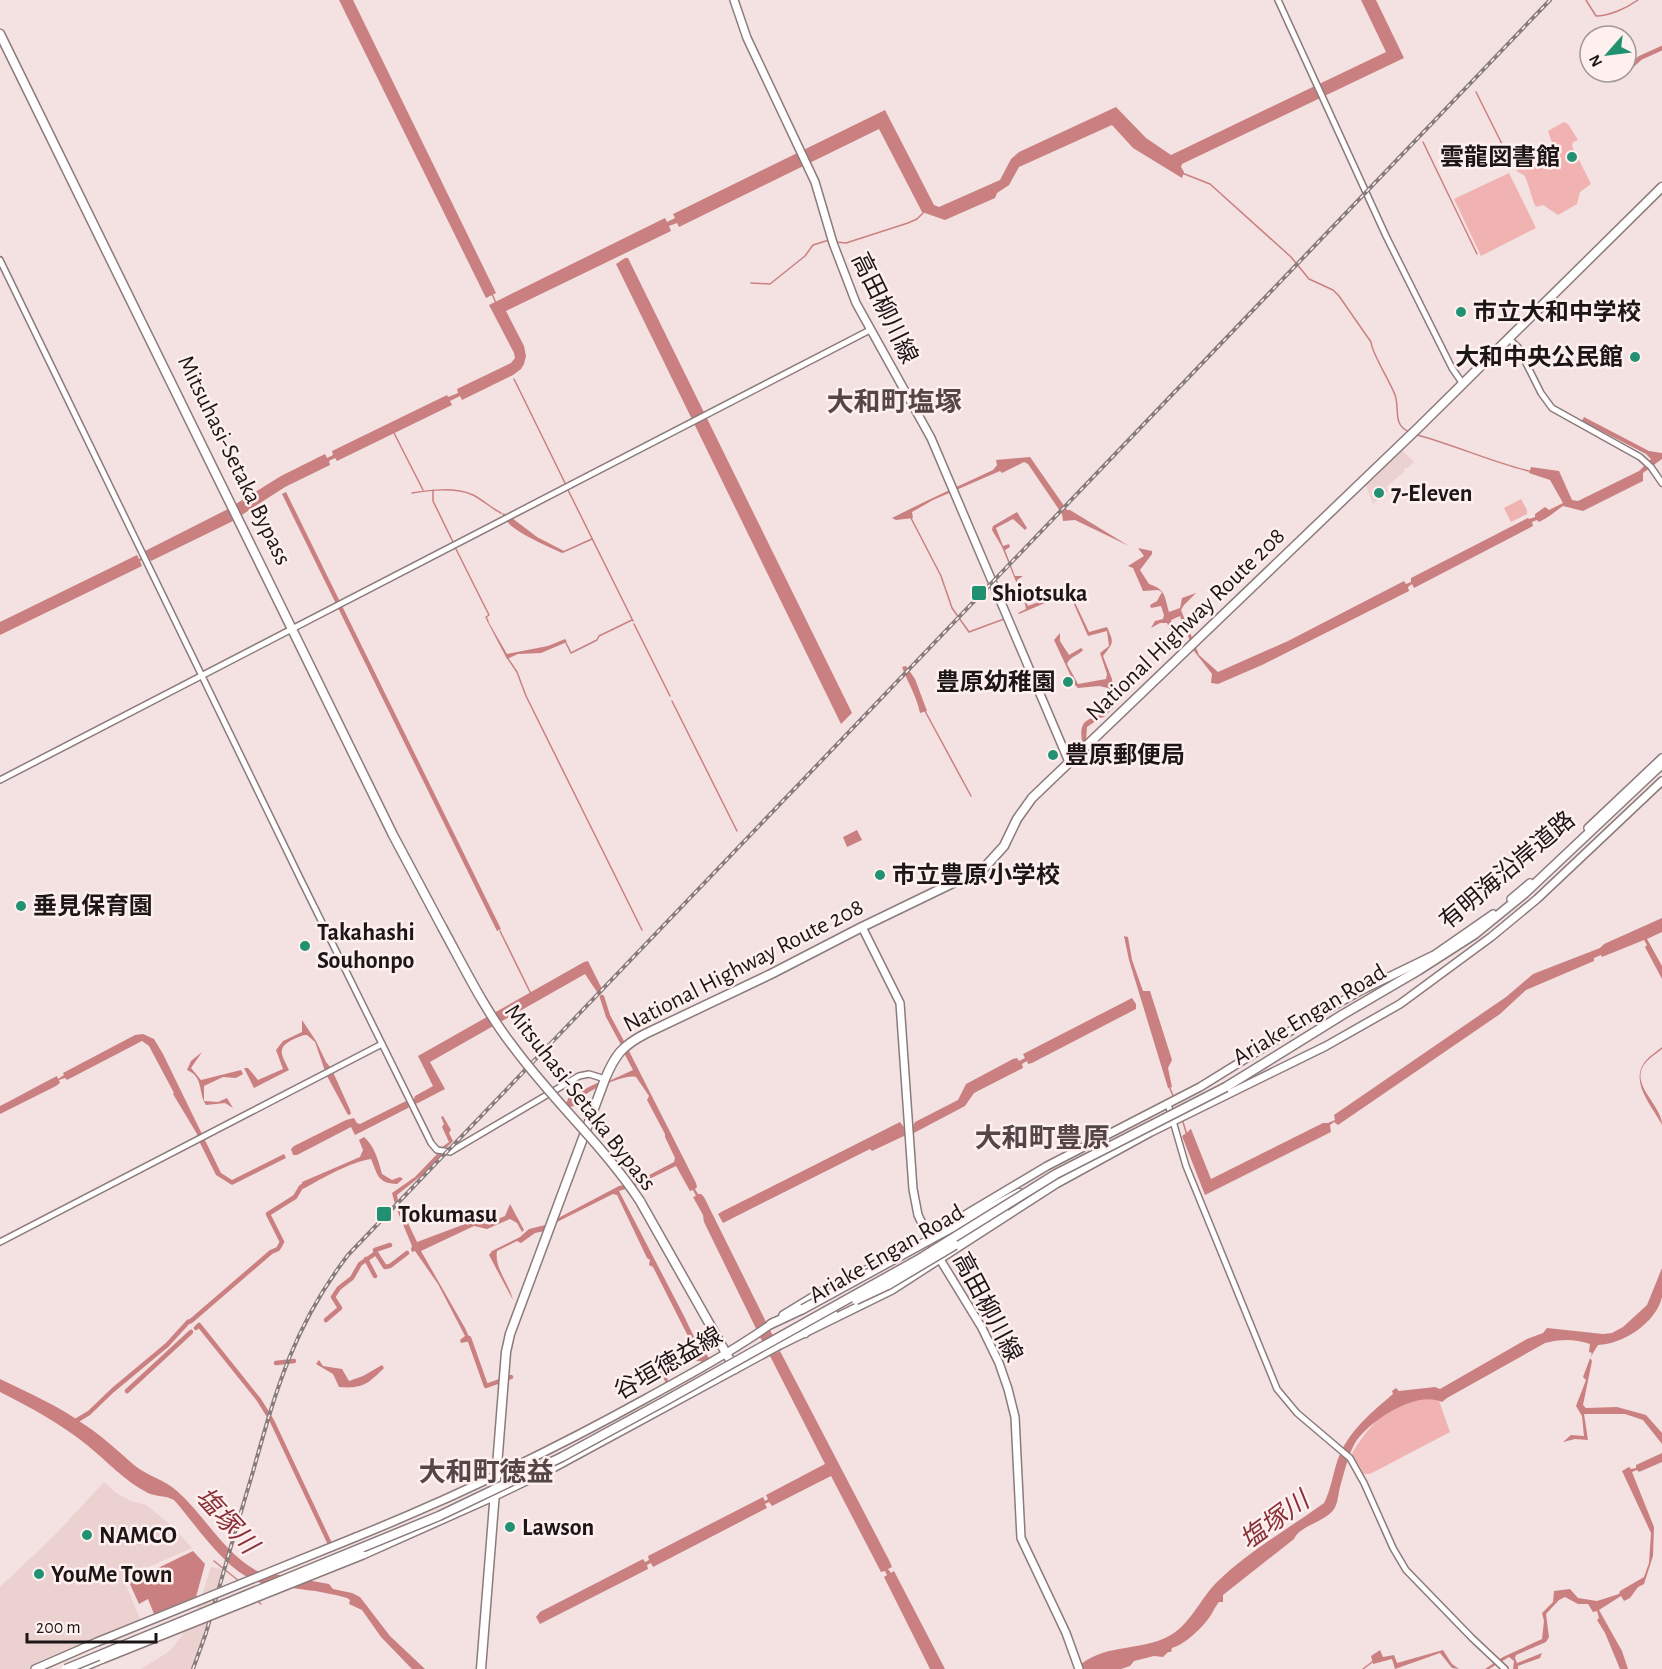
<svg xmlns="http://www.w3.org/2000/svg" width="1662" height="1669" viewBox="0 0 1662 1669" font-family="'Alegreya Sans','Noto Sans JP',sans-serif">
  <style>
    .built { fill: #ebd1d0 }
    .green { fill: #f1b2b2 }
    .water { fill: #ca8081 }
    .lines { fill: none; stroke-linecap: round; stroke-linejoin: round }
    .stream { stroke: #ca8081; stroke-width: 1.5 }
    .canal { stroke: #ca8081; stroke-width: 4.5 }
    .minor-casing { stroke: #8c7b7b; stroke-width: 8 }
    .major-casing { stroke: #8c7b7b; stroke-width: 10 }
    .highway-casing { stroke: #8c7b7b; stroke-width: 11 }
    .minor { stroke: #fff; stroke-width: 5 }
    .major { stroke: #fff; stroke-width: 7 }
    .highway { stroke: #fff; stroke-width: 8 }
    .rail-casing { stroke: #877b7b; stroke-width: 4 }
    .rail { stroke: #fef0ef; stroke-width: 1.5; stroke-dasharray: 4.5; stroke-linecap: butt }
    .major-bridge-casing { stroke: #8c7b7b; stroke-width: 10; stroke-linecap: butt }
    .highway-bridge-casing { stroke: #8c7b7b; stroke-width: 11; stroke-linecap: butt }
    .major-bridge { stroke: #fff; stroke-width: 7 }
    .highway-bridge { stroke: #fff; stroke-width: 8 }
    .poi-dot { fill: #229172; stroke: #fef0ef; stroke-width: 2 }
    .labels { text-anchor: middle; stroke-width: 5; stroke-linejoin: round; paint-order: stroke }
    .poi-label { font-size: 24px; font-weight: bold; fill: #1d1616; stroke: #fef0ef; text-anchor: start }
    .street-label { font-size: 24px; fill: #1d1616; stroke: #fef0ef }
    .water-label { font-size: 26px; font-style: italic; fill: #8a3138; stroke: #fef0ef }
    .quarter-label { font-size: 27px; font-weight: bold; fill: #544646; stroke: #fef0ef }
  </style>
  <rect width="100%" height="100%" fill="#f4e1e1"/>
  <g class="built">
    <path d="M1400,448l14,14 -6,6h-4l1,3 -19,16 2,4 -15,13 -8,-21z"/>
    <path d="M104,1482l12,11 15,8 15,4 26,21 20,22 -69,30 17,41 -103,43 1,4 -7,3h-31v-82l54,-51z"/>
    <path d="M211,1567l11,2 -24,85 -7,15h-50l29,-18 24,-31z"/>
  </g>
  <g class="green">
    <path d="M1564,122l4,2 10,16 -5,2 -1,4 19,38 -11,8 -3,12 -19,11 -15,-10 -7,2c-6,-12 -6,-21 -12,-32l-6,-3 -3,-4 21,-13 8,1 10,-7 -6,-18z"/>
    <path d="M1509,173l27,55 -55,28 -27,-57z"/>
    <path d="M1521,499l6,11v4l-16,8 -7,-14z"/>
    <path d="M1438,1398l12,34 -80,42h-6l-12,-20c5,-12 32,-44 43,-50 8,-5 33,-5 43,-6z"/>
  </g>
  <g class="water">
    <path d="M339,0h14l143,293 -10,5z"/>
    <path d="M1361,0h15l28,58 -222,106 -1,3 3,5 -2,6 -49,-30 -21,-23 -93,42 -10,18 -12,8 -2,5 -50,22 -23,-8 -43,-83 -200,98 -2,-4 -8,3 2,5 -165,80 18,35 2,10 -2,8 -3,5 -8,6 -51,25 -2,-4 -10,5 2,4 -115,56 -2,-3 -6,3 1,4 -45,22 -54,35 -80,39 -3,-4 -8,4 2,5 -142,69v-13l137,-67 2,4 8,-4 -2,-4 81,-41 55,-34 44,-22 2,4 6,-3 -1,-4 115,-56 1,2 10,-4 -1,-4 54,-26 4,-5 -1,-5 -25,-48 176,-87 2,4 8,-4 -2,-4 212,-104 49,95 5,2 61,-27 11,-21 8,-7 97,-45 30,31 25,17 215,-103z"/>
    <path d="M625,258h3l224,455 -11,11 -225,-460z"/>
    <path d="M1584,417l65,34 13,2v6l-19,14v8l-60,30 -20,-5c-9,6 -15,12 -24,16l-2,-2 -5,2 1,4 -119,62 -2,-4 -4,3 1,4 -147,74 -44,19 -7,-1 1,-9 -18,-23 -14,-35 -9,4 6,15 -2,5 -8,-17h-7l-9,5 4,-7 8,-2 1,-4 -3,-9 -10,2 -1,-3 7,-4 5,-9 -4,-2 -15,1 -10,-23 -5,-2 16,-10 -6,-8 14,3v3l-12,16 9,14c17,6 15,11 20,28l11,-4 2,-10 14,-5 -12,12 -3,5 18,45 19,17 70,-31 116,-60 2,3 5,-2v-4l117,-60 1,1 6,-2v-3l10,-7 4,3 14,-7 -13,-23 -21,-7 2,-6 28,4 13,29 6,1 61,-30 12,-12 -5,-5 -64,-33z"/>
    <path d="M1030,457l37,53h3l59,36 -54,-26 -12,1 -1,-7 -34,-50 -4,-2 -22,11 -2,-2 -67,29 -21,12 1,6 -17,2 -4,-2c33,-17 67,-32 101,-48l4,-5 -1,-5z"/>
    <path d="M286,492l215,437 -4,2 -215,-437z"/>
    <path d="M1017,512l10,16 -2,2 -12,-11 -17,9 7,18 6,-2 1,3 -5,3 10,26h8l-6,4 11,26 49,-19 1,1 -8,4 19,40 18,-5c7,16 7,15 -4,29l9,23 2,28 -10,10 -4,1 -13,9 -1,15 -4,3c0,-6 -2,-15 1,-20 3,-8 22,-9 29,-18l-4,-19 -9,-2 -21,2 -3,-3 -21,-45 6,-7v8l9,14 12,-7 2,2c-5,6 -13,6 -16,14l11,20 28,-5 1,-5 -7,-21 9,-7 -2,-15 -19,5 -19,-43 -50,21 -1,-1 8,-4 -1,-5 -23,-57 -10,-17 1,-4z"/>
    <path d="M502,513l6,2 29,22 27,14 -2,2c-16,-8 -56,-23 -60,-40z"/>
    <path d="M487,621h1l19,33 41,-8 17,-7 2,3 -26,11 -23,1 -11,5z"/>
    <path d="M906,666l9,13 12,32 -7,2c-3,-16 -12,-30 -18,-46z"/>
    <path d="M857,830l5,10 -15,7 -4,-10z"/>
    <path d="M1662,918v14l-15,7 15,27v13l-17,-32 2,-2 -3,-5 -42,17 -1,-2 -7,3v3l-68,29 -26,24 -162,111 -4,-3 -4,3 1,7 -126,63 -23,-59 7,-5 1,-2h1l20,50 112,-56h5l7,-3 -1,-5 172,-118 27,-23 67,-26 4,-4z"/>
    <path d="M1124,936l4,1 4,23 11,31h7l22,69 -4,8 4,19 -4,1 -39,-128z"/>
    <path d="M588,961l15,30 -4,4 -14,-21 -155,88 15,27 -27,14 -8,2 -2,3 -53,27 -4,-8 -54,28h-4l-2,-6 3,-3 52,-26 8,-2 3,5 3,1 44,-22 10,-3 1,-3 18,-10 -15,-30 166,-94z"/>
    <path d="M1132,998l4,6v5l-104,54 -4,1 -1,-3 -5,3 1,4 -49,25 -9,13 -53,28 -8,2 -32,15 -2,-2 -147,74 -5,-9 5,-3 177,-89 6,8h5l4,-8 43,-22 8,-16 47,-25 4,-1 2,3 6,-3 -2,-4 4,-2z"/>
    <path d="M302,1020l14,21 10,21 5,6 -6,3 -10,-29 -8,-7c-5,0 -8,2 -13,4 -19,9 -12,16 -5,31l-35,18 -10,-20h4l10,12 25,-11 -7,-19 7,-9 19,-9z"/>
    <path d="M143,1034l11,5 9,15 58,119 11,7 52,-26 2,4 -54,27 -16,-10 -19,-38v-3l-24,-40 1,-1 -25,-47 -7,-5 -75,39 -2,-2 -6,2 1,3 -4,3 -56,28v-8c20,-10 37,-20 57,-30l1,3 6,-4 -1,-2 72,-38z"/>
    <path d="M1662,1047v2c-5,4 -11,8 -15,12 -21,22 15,43 15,64 -9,-18 -32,-42 -18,-62 4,-6 12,-11 18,-16z"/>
    <path d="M628,1049l68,134 1,4 -2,2 3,5h3l3,3 72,145 -11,5 -61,-125 -1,-7 -10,-18 3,-1 -3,-6 -3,1 -14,-25 -41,20 -16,5 65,125 12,25 13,17 -6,4c-13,-4 -23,2 -36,8l-1,2 2,9 -2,2 -7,-13 3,-5 14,-6 17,-4 2,-1v-4l-42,-83 -4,-2 1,-5 -3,-2 -30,-63 -4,-1 -66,33 -2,4 -10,2 -14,10 -4,-2 -20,10c-3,17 12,32 16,49l-24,-45 3,-4 28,-14 9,-8 16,-4 74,-39 15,-3 40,-21 1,-4 -10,-21v-3l-18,-34 2,-4 -13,-19c-10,-3 -42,11 -51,18 -3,3 -6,8 -10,11l-7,1 -2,-3 4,-10 9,-2 18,-9 3,2 33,-15 -9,-17z"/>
    <path d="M202,1052l-11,16 10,12 40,-10 2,4 -7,4 -13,-1 -19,9v15l14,1 9,-4 6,10 -8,-5 -19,2c-8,-12 -2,-28 -19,-35l4,-9z"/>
    <path d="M333,1072l17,38 1,4 -3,1 -21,-39z"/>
    <path d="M443,1116l8,14 -2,3 4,8 -6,6 -6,1 8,-6 -7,-15 2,-3 -3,-7z"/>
    <path d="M364,1137c10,8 15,25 18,37l10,6 8,-3 3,2 -6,5c-20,-1 -19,-9 -26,-25 -21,3 -48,19 -68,30l-1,-7 58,-25 3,-7 -4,-10z"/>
    <path d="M439,1152l4,1 -21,22 -25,20 1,6 -3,3 -3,-11 23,-16z"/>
    <path d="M399,1204l18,38 56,-21 14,3 11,-5 7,-3 5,-12 14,26 -2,2 -5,-9 -7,-4 -23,10 -13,-3 -53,25 44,77 6,13 -10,2 -1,-3 5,-4 -27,-52 -23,-33 -3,1 -1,-3 1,-3 -15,-36v-4z"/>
    <path d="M1662,1268c0,9 0,20 0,29 -6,26 -39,47 -64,48l-8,13 2,3 -9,44 3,3 31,-1 29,8 16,18v11l-19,-24 -18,-6h-41l4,26 -13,-1 -12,3 8,-7 13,1 -2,-20 -6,-10 10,-26 -3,-3 9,-24 -3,-1 1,-8c-15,-5 -29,-5 -45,-1l-98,55 -5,4c-26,-12 -73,19 -87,41 -7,12 -11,31 -15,44 -2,8 -2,16 -6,22 -10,14 -34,16 -40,30l-71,56v7h-4c-4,5 -5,8 -8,13 -8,12 -25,29 -39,33l-1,4h-3l-5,5 -9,-1 -20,5 -4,5 -9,3h-45c24,-26 64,-17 93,-33 21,-11 31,-37 48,-54 32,-31 71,-53 107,-79 8,-15 9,-33 16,-49 11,-25 33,-43 53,-60l-1,-3 4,-3 3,3 36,-4 5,2 87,-50 16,-6 4,-5 56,6 9,-1 11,-6 24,-22z"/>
    <path d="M780,1351l110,211 2,5 -4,2 3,4 3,-2 51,98h-15l-46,-92 3,-2 -2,-4 -4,1 -50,-96 -59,30 -3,-4 -4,2 2,4 -114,59 -2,-4 -4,2 1,4 -108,55 -4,-7 4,-5 103,-53 2,3 4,-2 -1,-4 115,-59 2,4 3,-2 -2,-4 59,-31 -55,-108z"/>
    <path d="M319,1360l4,6 19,3 7,12 14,-5 19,-11 2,3c-16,16 -22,21 -45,19l-6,-13 -17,-10z"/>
    <path d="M0,1379c29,14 59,27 85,46 17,11 34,27 49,40 13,11 30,14 43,26 29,26 46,61 80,80l72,13 4,5 19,4 8,4 30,39 35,33h-13l-31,-32 -19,-27 -13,-6 1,-4 -3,-2c-27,-8 -54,-9 -82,-14 -36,-7 -67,-57 -91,-84 -9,-5 -17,-3 -26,-7 -25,-13 -40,-31 -61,-48 -26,-21 -57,-38 -87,-53z"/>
    <path d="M1662,1453v9l-23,10 -2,-2 -5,2 22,55 -1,29 -9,28 -6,3 -8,11 -6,3 -3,-5 -22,14 23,41 6,18h-8l-15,-36 -8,-13 2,-2 -2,-7 -4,1 -5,-8h-10l-13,-7 -6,3 -13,14 3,23 -3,5 -30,13 -1,3 2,5 25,-10 -2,5 -22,8v3h-5l1,-8 -5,-4 -20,12h-4l18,-12 39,-18 2,-18 -2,-8 11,-11 1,-11 16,-2 8,9 19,3 22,-7 1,-3 24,-14 5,-14 2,-30 -29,-62 7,-4 2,2 5,-1v-3z"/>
    <path d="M193,1551l12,13 -9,33 -42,17 -6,-15 -9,5 -10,-22z"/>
    <path d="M1380,1650l3,7 11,-2 3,8 46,-13 9,14 7,5 -7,-1 -12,-15 -45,16 -3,-10 -19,5 -2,-8z"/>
  </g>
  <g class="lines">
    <g class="stream">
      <path d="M1586,0l10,16c13,0 31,-8 42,-16"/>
      <path d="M1476,92l26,52"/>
      <path d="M1423,142l54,112"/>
      <path d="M1182,173l28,11 81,73 18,22 24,11 6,6 32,46c1,12 19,39 24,53 5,14 -3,31 15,37"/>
      <path d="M836,242l10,1 62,-20 9,-4 7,-7"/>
      <path d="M751,283l19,1 35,-28 8,-11 16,-5"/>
      <path d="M492,294l4,9"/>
      <path d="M514,379l52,106"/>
      <path d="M394,433l29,57"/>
      <path d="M1417,435c38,10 74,27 112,36"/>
      <path d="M433,490v11l20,41"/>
      <path d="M568,490l65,131"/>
      <path d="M412,493c19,-3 43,-6 61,2 10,5 18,13 28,18"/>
      <path d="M911,518l30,58 11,32 17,24 35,-13"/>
      <path d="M455,547l34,68 -3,2 2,4"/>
      <path d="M563,552l29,-13"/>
      <path d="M634,624l36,72"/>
      <path d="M566,643l5,10 26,-13 2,-4 33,-16"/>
      <path d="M507,657l10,15 9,24 116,234"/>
      <path d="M672,701l65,130"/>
      <path d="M925,711l46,85"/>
      <path d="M500,931l31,63"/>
      <path d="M1169,1086l5,12"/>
      <path d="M1182,1119l5,16"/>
      <path d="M214,1561l25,20"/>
      <path d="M256,1600l5,4"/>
      <path d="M1363,1669l9,-7"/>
    </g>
    <g class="canal">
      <path d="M1627,70l13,-12 22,-10"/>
      <path d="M602,997l6,19 14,26"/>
      <path d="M376,1253l9,14 5,-1 17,-13"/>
      <path d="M366,1259l9,17"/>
      <path d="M326,1320l14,-12 -7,-11 6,-9 13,-10 8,-14 16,-11 -1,-3 15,-5"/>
      <path d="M196,1328l3,-3 60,75 13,21 58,123"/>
      <path d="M469,1338l17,48 25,-9"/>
      <path d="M276,1363l18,-2"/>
      <path d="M127,1391l64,-59"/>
      <path d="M74,1422l15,-9 24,-23 54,-45 21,-23 3,-1 80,-69 7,-3 4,-7 -14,-28 27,-17 6,-10 5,-3"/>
    </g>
    <g class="minor-casing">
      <g id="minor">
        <path d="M1278,0l108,236 66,132 11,16"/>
        <path d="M0,260l301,620 130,263 6,7 13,2 129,-76 10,-2 16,5"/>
        <path d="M1509,339l9,8 23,46 11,15 88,49 11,10 11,16"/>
        <path d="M0,780l870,-450"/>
        <path d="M1168,1104l18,62 91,223 20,24 53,45 14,25 29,65 13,22 66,68 33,31"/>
        <path d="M0,1242l382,-198"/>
      </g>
    </g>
    <g class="major-casing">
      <g id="major">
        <path d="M734,0l13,38 68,144 18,61 23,60 75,135 138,324"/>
        <path d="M1588,828l74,-70"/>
        <path d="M1511,899l19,-16"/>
        <path d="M862,927l38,76 13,186 5,26 14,29"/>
        <path d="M938,1231l109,-65 153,-79 110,-68 52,-29 72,-35 59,-41"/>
        <path d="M938,1256l44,72 17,35 9,26 7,28 6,121 45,95 13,36"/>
        <path d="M783,1315l41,-25 44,-21"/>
        <path d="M356,1537c99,-40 195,-86 289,-138 44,-24 88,-48 129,-77"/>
        <path d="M363,1555l130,-58 62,-30 225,-122 112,-55 164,-106 95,-52 175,-86 74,-42 91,-67 46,-38 125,-118"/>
        <path d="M35,1669l62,-27"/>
        <path d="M79,1669l24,-10"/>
      </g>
    </g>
    <g class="highway-casing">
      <g id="highway">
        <path d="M0,34l393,801 49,92"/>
        <path d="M1226,1087l116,-72 77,-45 56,-36 49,-40 138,-130"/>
        <path d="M640,1201l95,168"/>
        <path d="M942,1233l77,-40"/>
        <path d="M955,1245l49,-34"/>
        <path d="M771,1324l32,-15"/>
        <path d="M805,1333l10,-11 18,-9"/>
        <path d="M481,1669l25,-317 4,-18 95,-255c10,-24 17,-33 40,-45l126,-60 91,-47 122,-59 20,-22 13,-27 15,-21 386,-370 244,-241"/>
      </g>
    </g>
    <use href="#minor" class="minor"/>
    <use href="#major" class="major"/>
    <use href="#highway" class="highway"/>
    <g class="rail-casing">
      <path id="rail" d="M193,1669l13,-36c15,-52 30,-105 46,-158 24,-85 41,-148 96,-220l1202,-1255"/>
    </g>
    <use href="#rail" class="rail"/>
    <g class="major-bridge-casing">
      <g id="major-bridge">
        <path d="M97,1642l259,-105"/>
        <path d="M103,1659l260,-104"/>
      </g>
    </g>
    <g class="highway-bridge-casing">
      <g id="highway-bridge">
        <path d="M442,927c22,40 42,82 70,118 40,55 91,100 128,156"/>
        <path d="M856,1300l32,-15 67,-40"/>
        <path d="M803,1309l139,-76"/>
        <path d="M66,1669l373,-153 123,-59 103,-56 256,-143 135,-84 170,-87"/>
      </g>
    </g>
    <use href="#major-bridge" class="major-bridge"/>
    <use href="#highway-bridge" class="highway-bridge"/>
  </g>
  <g class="poi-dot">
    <circle cx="1572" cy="157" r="6"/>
    <circle cx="1461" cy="312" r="6"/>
    <circle cx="1635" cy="357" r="6"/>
    <circle cx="1379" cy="493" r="6"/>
    <rect x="971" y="585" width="16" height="16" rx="3"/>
    <circle cx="1068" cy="682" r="6"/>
    <circle cx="1053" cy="755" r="6"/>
    <circle cx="880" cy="875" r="6"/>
    <circle cx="21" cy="906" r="6"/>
    <circle cx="305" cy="946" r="6"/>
    <rect x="376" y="1206" width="16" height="16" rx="3"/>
    <circle cx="510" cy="1527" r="6"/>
    <circle cx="87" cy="1535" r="6"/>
    <circle cx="39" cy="1574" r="6"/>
  </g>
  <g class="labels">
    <g class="poi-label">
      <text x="1560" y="165" text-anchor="end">雲龍図書館</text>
      <text x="1473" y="320">市立大和中学校</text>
      <text x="1623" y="365" text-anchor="end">大和中央公民館</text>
      <text x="1391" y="501">7-Eleven</text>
      <text x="992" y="601">Shiotsuka</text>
      <text x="1056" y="690" text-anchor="end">豊原幼稚園</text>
      <text x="1065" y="763">豊原郵便局</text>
      <text x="892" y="883">市立豊原小学校</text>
      <text x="33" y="914">垂見保育園</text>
      <text x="317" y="940">Takahashi<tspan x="317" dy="28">Souhonpo</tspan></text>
      <text x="398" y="1222">Tokumasu</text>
      <text x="522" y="1535">Lawson</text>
      <text x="99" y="1543">NAMCO</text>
      <text x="51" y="1582">YouMe Town</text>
    </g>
    <g class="street-label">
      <text transform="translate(885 308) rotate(64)" y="8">高田柳川線</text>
      <text transform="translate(235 460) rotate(64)" y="8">Mitsuhasi-Setaka Bypass</text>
      <text transform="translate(1185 624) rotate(-44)" y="8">National Highway Route 208</text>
      <text transform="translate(1507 870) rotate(-40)" y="8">有明海沿岸道路</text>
      <text transform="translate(743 965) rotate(-27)" y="8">National Highway Route 208</text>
      <text transform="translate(1309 1014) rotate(-31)" y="8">Ariake Engan Road</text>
      <text transform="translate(581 1097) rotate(52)" y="8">Mitsuhasi-Setaka Bypass</text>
      <text transform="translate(886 1253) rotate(-30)" y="8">Ariake Engan Road</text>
      <text transform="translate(988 1307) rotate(62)" y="8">高田柳川線</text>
      <text transform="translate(668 1363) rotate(-30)" y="8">谷垣徳益線</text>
    </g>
    <g class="water-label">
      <text transform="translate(227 1520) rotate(48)" y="9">塩塚川</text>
      <text transform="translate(1274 1520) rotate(-36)" y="9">塩塚川</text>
    </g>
    <g class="quarter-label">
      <text x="894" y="411">大和町塩塚</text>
      <text x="1042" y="1147">大和町豊原</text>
      <text x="486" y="1481">大和町徳益</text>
    </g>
  </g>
  <g transform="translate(1608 54) rotate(242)"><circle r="28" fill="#fef0ef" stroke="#a49998" stroke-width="1.5"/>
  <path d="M0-4.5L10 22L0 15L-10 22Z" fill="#229172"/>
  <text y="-9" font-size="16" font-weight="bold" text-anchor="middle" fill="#1d1616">N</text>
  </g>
  <path d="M27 1633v9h129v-9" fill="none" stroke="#1d1616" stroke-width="3"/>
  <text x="36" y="1633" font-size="18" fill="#1d1616" stroke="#fef0ef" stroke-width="4.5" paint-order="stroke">200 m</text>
</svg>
